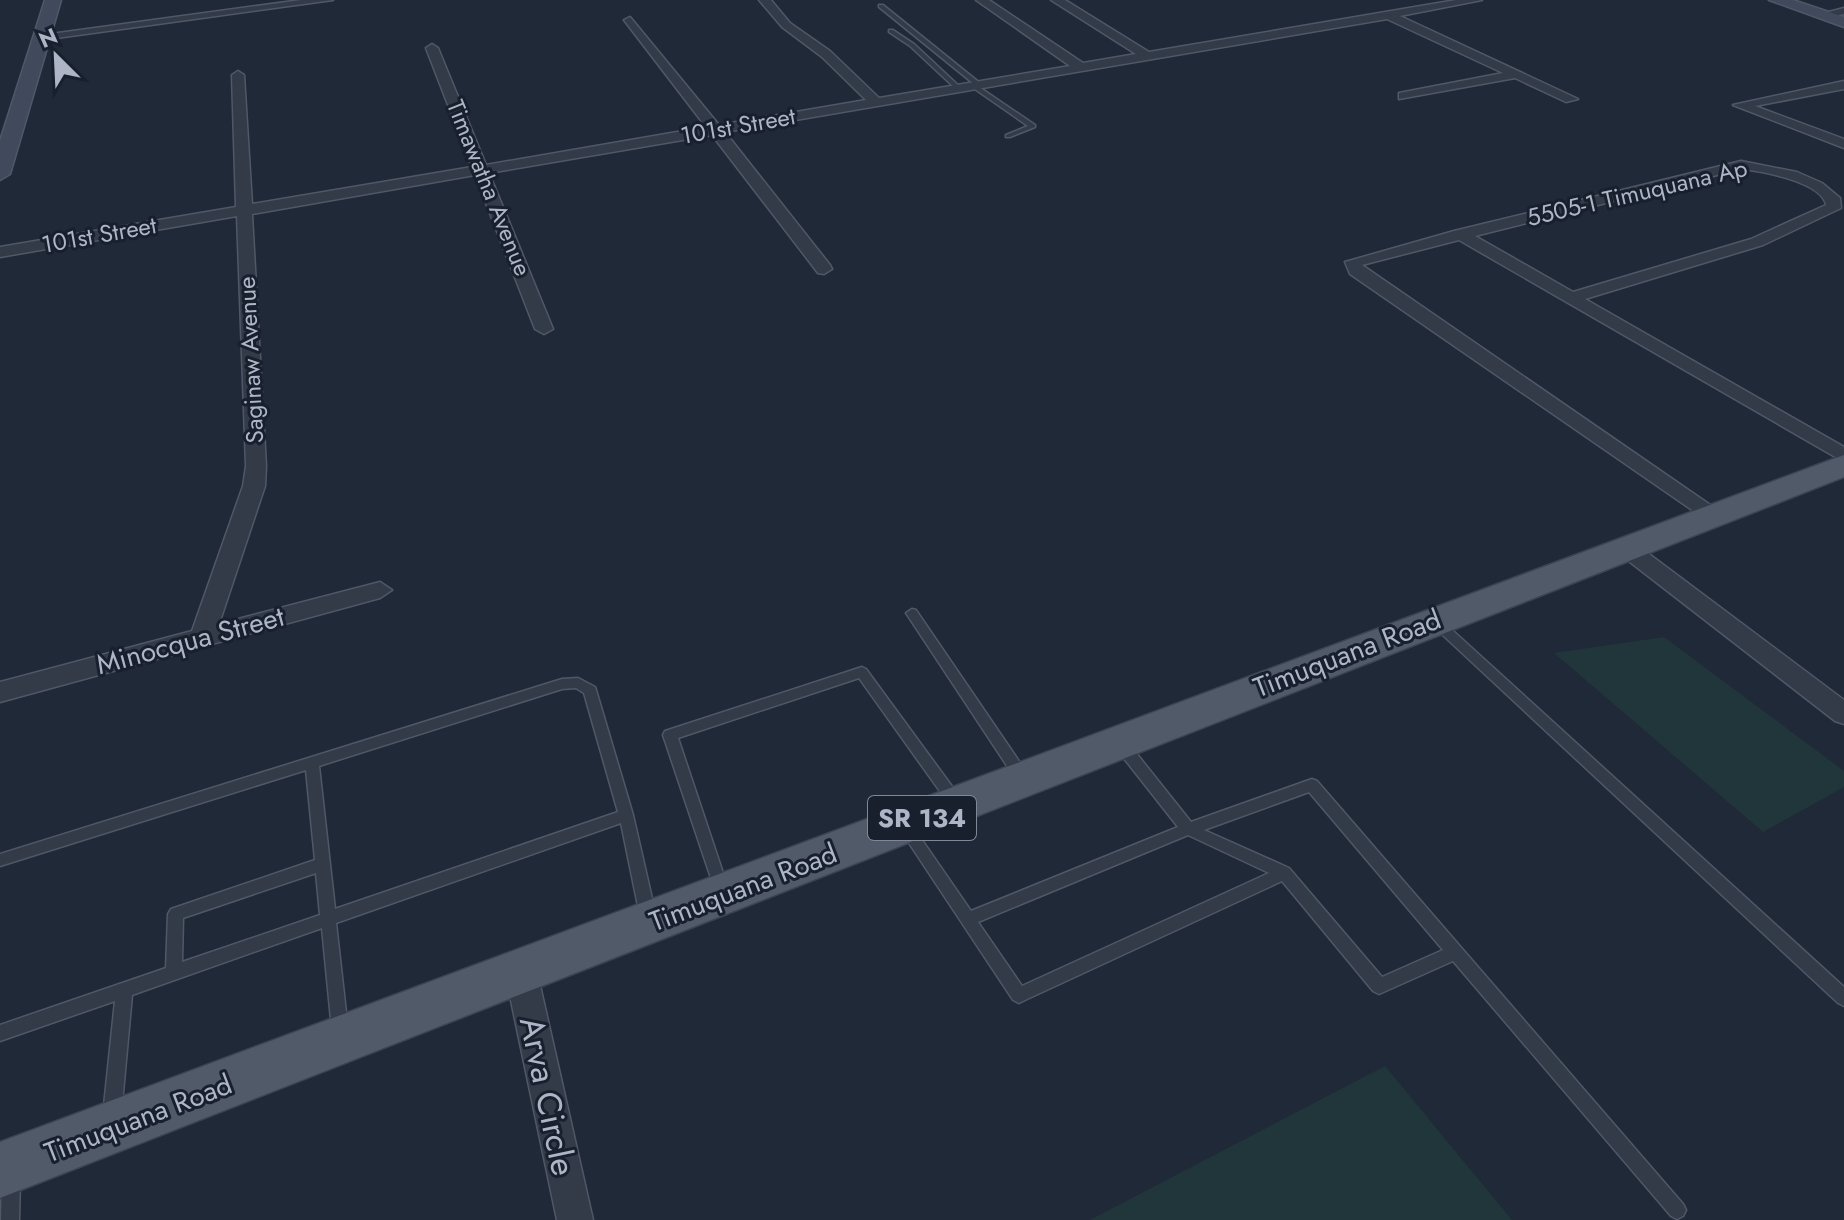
<svg xmlns="http://www.w3.org/2000/svg" width="1844" height="1220" viewBox="0 0 1844 1220" font-family="Jost,sans-serif">
  <style>
    .green { fill: #21363a }
    .lines { fill: none; stroke-linecap: round; stroke-linejoin: round }
    .lane-casing { stroke: #505867; stroke-width: 3 }
    .street-casing { stroke: #505867; stroke-width: 3 }
    .secondary-casing { stroke: #505867; stroke-width: 3 }
    .primary-casing { stroke: #3c4452; stroke-width: 3 }
    .lane { fill: #333b49; fill-rule: evenodd }
    .street { fill: #333b49; fill-rule: evenodd }
    .secondary { fill: #404a5c; fill-rule: evenodd }
    .primary { fill: #505a69; fill-rule: evenodd }
    .labels { text-anchor: middle; stroke-width: 6; stroke-linejoin: round; paint-order: stroke }
    .far-street-label { font-size: 24px; fill: #adb5c6; stroke: #18202d }
    .shield { fill: #18202d; stroke: #808898; stroke-width: 2 }
    .shield-label { font-size: 26px; font-weight: bold; fill: #adb5c6 }
    .street-label { font-size: 28px; fill: #adb5c6; stroke: #18202d }
    .near-street-label { font-size: 34px; fill: #adb5c6; stroke: #18202d }
  </style>
  <rect width="100%" height="100%" fill="#1f2938"/>
  <g class="green">
    <path d="M1664,637l180,134v16l-81,45 -209,-179z"/>
    <path d="M1385,1066l127,154h-422z"/>
  </g>
  <g class="lines">
    <g class="lane-casing">
      <g id="lane">
        <path d="M879,5h4l98,79 -2,3 56,38v2l-25,10h-4v-2l22,-9 -56,-39 -1,-1 3,-2 -95,-77z"/>
        <path d="M889,30h4l21,14 46,43v2h-4l-46,-43 -21,-14z"/>
        <path d="M912,609l4,1 111,163 2,4 -2,4 -5,2 -5,-2 -109,-165 -2,-3z"/>
        <path d="M1436,618l4,1 404,368v19l-6,-3 -406,-378 -2,-3 2,-3z"/>
        <path d="M862,667l4,2 93,127 2,4 -2,4 -5,2 -5,-2 -90,-126 -181,60 50,150 -2,5 -5,2 -5,-2 -53,-158 2,-4z"/>
        <path d="M578,678l17,9 1,3 37,125 23,101 -3,5 -5,2 -5,-2 -3,-5 -19,-93 -285,100 12,107 -2,6 -6,2 -6,-2 -2,-6 -10,-102 -190,67 -11,120 -3,6 -6,3 -6,-3 -3,-6 12,-114 -115,40v-16l166,-57 2,-54 3,-5 144,-49 -9,-90 -306,96v-12l562,-175zM576,688l8,5 34,119 -283,97 -16,-143 243,-77zM316,873l4,42 -138,47 1,-44z"/>
        <path d="M1120,738l5,1 66,83 121,-43 5,2 366,423 3,6 -3,6 -6,3 -6,-3 -218,-255 -74,33 -6,-3 -91,-110 -257,119 -6,3 -6,-3 -114,-172 2,-4 5,-2 5,2 60,87 207,-84 -63,-80 -2,-4 2,-4zM1309,792l134,158 -61,27 -93,-109 -85,-38zM1188,835l81,38 -247,113 -44,-64z"/>
        <path d="M11,1170l6,3 3,6 -1,41h-18l1,-41 3,-6z"/>
      </g>
    </g>
    <g class="street-casing">
      <g id="street">
        <path d="M301,0h32l-291,40 -6,-4z"/>
        <path d="M759,0h12l19,23 40,28 49,47 191,-32 -94,-66h13l94,63 53,-9 -85,-54h14l84,52 307,-52h26l-82,16 178,83 -12,3 -51,-24 -116,21v-6l104,-20 -116,-54 -662,113 105,133 2,4 -8,5 -6,-1 -106,-138 -223,38 64,156 -9,5 -9,-5 -60,-154 -223,39 14,252 -1,20 -46,138 161,-42 12,8 -12,8 -380,104v-20l192,-51 51,-145 3,-20 -9,-250 -237,41v-10l236,-40 -4,-132 6,-4 6,4 8,129 220,-37 -46,-119 6,-4 6,4 48,117 220,-38 -82,-107 6,-3 89,108 147,-25 -44,-43 -40,-30z"/>
        <path d="M1844,8v6l-21,4 -6,-3z"/>
        <path d="M1844,81v8l-89,17 89,33v9l-111,-43z"/>
        <path d="M1741,161l56,11 25,11 18,15 1,10 -78,37 -178,54 259,148v15l-385,-222 -97,25 357,246 3,5 -11,7 -361,-249 -5,-12 109,-31zM1741,169c21,2 81,13 85,36l-75,34 -178,53 -98,-56z"/>
        <path d="M1625,539l8,3 211,158v24l-9,-3 -218,-169 -3,-5z"/>
        <path d="M521,957l11,5 5,10 56,248h-36l-52,-248 5,-10z"/>
      </g>
    </g>
    <g class="secondary-casing">
      <g id="secondary">
        <path d="M45,0h16l-51,174 -10,6v-39z"/>
        <path d="M1769,0h24l51,17v10z"/>
      </g>
    </g>
    <g class="primary-casing">
      <path id="primary" d="M1844,455v22l-1844,721v-56z"/>
    </g>
    <use href="#lane" class="lane"/>
    <use href="#street" class="street"/>
    <use href="#secondary" class="secondary"/>
    <use href="#primary" class="primary"/>
  </g>
  <g class="labels">
    <g class="far-street-label">
      <text transform="translate(738 126) rotate(-10)" y="8">101st Street</text>
      <text transform="translate(489 188) rotate(68)" y="8">Timawatha Avenue</text>
      <text transform="translate(1637 193) rotate(-13)" y="8">5505-1 Timuquana Ap</text>
      <text transform="translate(99 235) rotate(-10)" y="8">101st Street</text>
      <text transform="translate(251 360) rotate(-93)" y="8">Saginaw Avenue</text>
    </g>
    <rect class="shield" x="868" y="796" width="108" height="44" rx="6"/>
    <g class="shield-label">
      <text x="922" y="827">SR 134</text>
    </g>
    <g class="street-label">
      <text transform="translate(190 640) rotate(-15)" y="10">Minocqua Street</text>
      <text transform="translate(1347 653) rotate(-21)" y="10">Timuquana Road</text>
      <text transform="translate(743 887) rotate(-21)" y="10">Timuquana Road</text>
      <text transform="translate(138 1118) rotate(-21)" y="10">Timuquana Road</text>
    </g>
    <g class="near-street-label">
      <text transform="translate(548 1096) rotate(78)" y="12">Arva Circle</text>
    </g>
  </g>
  <g transform="translate(56 56) rotate(336)" stroke="#18202d" stroke-width="6" paint-order="stroke">
  <path d="M0-6L14 30L0 20L-14 30Z" fill="#adb5c6"/>
  <text y="-12" font-size="22" font-weight="bold" text-anchor="middle" fill="#adb5c6">N</text>
  </g>
</svg>
